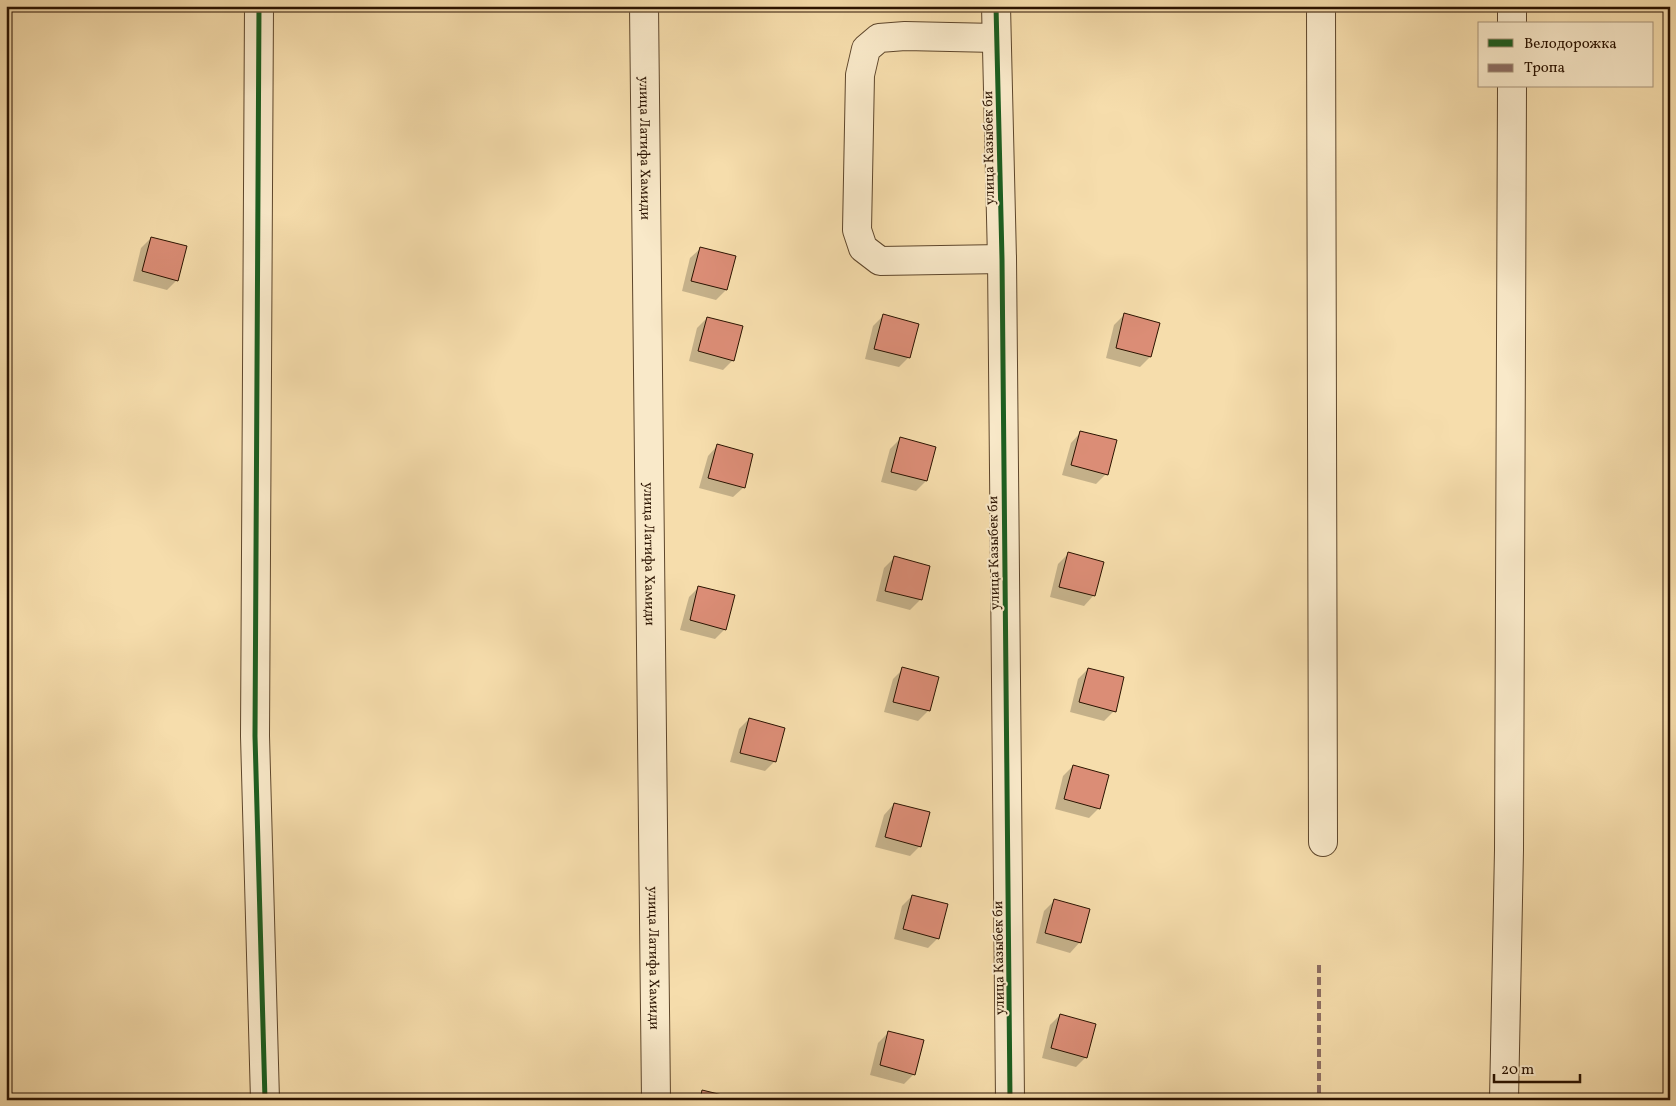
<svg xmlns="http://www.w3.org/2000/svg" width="1676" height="1106" viewBox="0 0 1676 1106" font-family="Vollkorn,serif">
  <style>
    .shadow { fill: #0003 }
    .building { fill: #db8d76; stroke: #2b1300 }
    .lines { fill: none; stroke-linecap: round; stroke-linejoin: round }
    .minor-casing { stroke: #5e462b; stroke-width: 30 }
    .minor { stroke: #f9e9c9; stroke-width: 28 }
    .quiet { stroke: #8d6e63; stroke-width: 4; stroke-dasharray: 8 4; stroke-linecap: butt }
    .cycleway-casing { stroke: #f9e9c9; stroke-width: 8 }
    .cycleway { stroke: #1b5e20; stroke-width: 5 }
    .labels { text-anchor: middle; stroke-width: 4; stroke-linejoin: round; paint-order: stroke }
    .street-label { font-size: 14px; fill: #2b1300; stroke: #f9e9c9 }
  </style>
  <rect width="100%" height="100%" fill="#f6ddac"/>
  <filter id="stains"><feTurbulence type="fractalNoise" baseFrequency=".004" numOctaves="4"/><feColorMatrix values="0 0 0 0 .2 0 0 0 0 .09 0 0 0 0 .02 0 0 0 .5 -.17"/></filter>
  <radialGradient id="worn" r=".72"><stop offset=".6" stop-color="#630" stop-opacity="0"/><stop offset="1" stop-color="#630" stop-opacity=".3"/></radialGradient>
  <g class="shadow">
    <path d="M151,238l26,42 -10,10 -34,-9 8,-33z"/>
    <path d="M701,248l25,42 -10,10 -34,-9 8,-33z"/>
    <path d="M1124,315l26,42 -10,10 -34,-9 8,-33z"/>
    <path d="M883,316l26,41 -10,10 -34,-8 8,-33z"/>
    <path d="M707,318l26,42 -10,10 -34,-9 8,-33z"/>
    <path d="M1081,432l25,42 -10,10 -34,-9 9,-32z"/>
    <path d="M900,439l26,42 -10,10 -35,-9 9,-33z"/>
    <path d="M718,445l26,42 -11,10 -34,-9 9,-32z"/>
    <path d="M1068,554l26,41 -10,11 -34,-9 8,-33z"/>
    <path d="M894,558l35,9 -9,33 -10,10 -34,-9 8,-33z"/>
    <path d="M699,587l26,42 -10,10 -35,-9 9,-33z"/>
    <path d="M903,669l25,42 -10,10 -34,-9 9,-33z"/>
    <path d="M1088,669l26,42 -10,10 -34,-9 8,-33z"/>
    <path d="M749,719l26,42 -10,10 -35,-9 9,-33z"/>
    <path d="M1073,766l26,42 -10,10 -34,-9 8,-33z"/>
    <path d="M894,804l26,42 -10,10 -35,-9 9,-32z"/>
    <path d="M912,896l26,42 -10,10 -34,-9 8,-33z"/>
    <path d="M1054,901l26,41 -10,11 -34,-10 8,-32z"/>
    <path d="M1060,1015l26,42 -10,10 -34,-9 8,-33z"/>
    <path d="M888,1033l26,41 -10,10 -34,-9 8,-32z"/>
    <path d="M703,1091l33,9h-42z"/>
  </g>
  <g class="building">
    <path d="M151,237l36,9 -9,35 -36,-10z"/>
    <path d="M700,247l36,9 -9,34 -36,-9z"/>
    <path d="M1124,313l36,10 -9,34 -35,-9z"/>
    <path d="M883,314l36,10 -9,34 -36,-9z"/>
    <path d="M707,317l36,9 -9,35 -36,-10z"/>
    <path d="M1080,431l37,9 -9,35 -37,-10z"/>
    <path d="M900,437l36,10 -9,34 -36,-9z"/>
    <path d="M717,444l36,10 -8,34 -37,-10z"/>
    <path d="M1068,552l36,10 -9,34 -36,-9z"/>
    <path d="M894,556l36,10 -8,34 -37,-9z"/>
    <path d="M698,586l37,9 -9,35 -36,-10z"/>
    <path d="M902,667l37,10 -9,34 -37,-9z"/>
    <path d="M1088,668l36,9 -8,35 -37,-10z"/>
    <path d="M749,718l36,10 -9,34 -36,-9z"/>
    <path d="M1073,765l36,10 -9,34 -36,-10z"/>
    <path d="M894,803l36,9 -9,35 -36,-10z"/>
    <path d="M912,895l36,9 -9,35 -36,-10z"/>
    <path d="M1054,899l36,10 -9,34 -36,-10z"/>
    <path d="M1060,1014l36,10 -9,34 -36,-10z"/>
    <path d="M888,1031l36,9 -9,35 -35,-10z"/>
    <path d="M702,1090l37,9 -1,1h-38z"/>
  </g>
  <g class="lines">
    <g class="minor-casing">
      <g id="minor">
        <path d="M259,6l-4,730 10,364"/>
        <path id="s1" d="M644,6l12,1094"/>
        <path d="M996,6l6,253 8,841"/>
        <path d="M1321,6l2,836"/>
        <path d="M1512,24v-18"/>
        <path d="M996,38l-91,-2 -26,2 -13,11 -6,26 -3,155 6,18 17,13 122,-2"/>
        <path d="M1504,1100l5,-250 3,-764"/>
      </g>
    </g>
    <use href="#minor" class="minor"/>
    <path class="quiet" d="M1319,965v135"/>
    <g class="cycleway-casing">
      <g id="cycleway">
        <path d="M259,6l-4,730 10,364"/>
        <path d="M996,6l6,253 8,841"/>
      </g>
    </g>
    <use href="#cycleway" class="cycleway"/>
  </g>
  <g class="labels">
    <g class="street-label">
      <text dy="5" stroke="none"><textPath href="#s1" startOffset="142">улица Латифа Хамиди</textPath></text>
      <text transform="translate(988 148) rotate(-91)" y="5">улица Казыбек би</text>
      <text dy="5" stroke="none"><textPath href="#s1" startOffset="548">улица Латифа Хамиди</textPath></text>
      <text transform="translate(993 553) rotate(-91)" y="5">улица Казыбек би</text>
      <text dy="5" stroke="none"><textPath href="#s1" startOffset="952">улица Латифа Хамиди</textPath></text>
      <text transform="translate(998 958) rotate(-91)" y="5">улица Казыбек би</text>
    </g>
  </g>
  <rect width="1676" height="1106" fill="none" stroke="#f6ddac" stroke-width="25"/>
  <rect x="8" y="8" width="1661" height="1091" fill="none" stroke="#2b1300" stroke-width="2.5"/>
  <rect x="12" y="12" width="1651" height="1081" fill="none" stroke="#2b1300"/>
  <rect x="1478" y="22" width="175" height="65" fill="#f9e9c9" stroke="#a79379"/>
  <rect x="1488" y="39" width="25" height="8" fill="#1b5e20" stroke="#a79379"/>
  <text x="1524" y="48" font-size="15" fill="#2b1300">Велодорожка</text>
  <rect x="1488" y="64" width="25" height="8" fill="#8d6e63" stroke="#a79379"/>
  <text x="1524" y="72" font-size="15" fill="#2b1300">Тропа</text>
  <path d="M1494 1074v8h86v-8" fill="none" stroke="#2b1300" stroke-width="2.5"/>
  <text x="1501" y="1074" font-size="15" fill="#2b1300" stroke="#f9e9c9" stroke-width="4" paint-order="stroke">20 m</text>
  <rect width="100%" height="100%" filter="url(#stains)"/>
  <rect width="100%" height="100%" fill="url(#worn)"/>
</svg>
